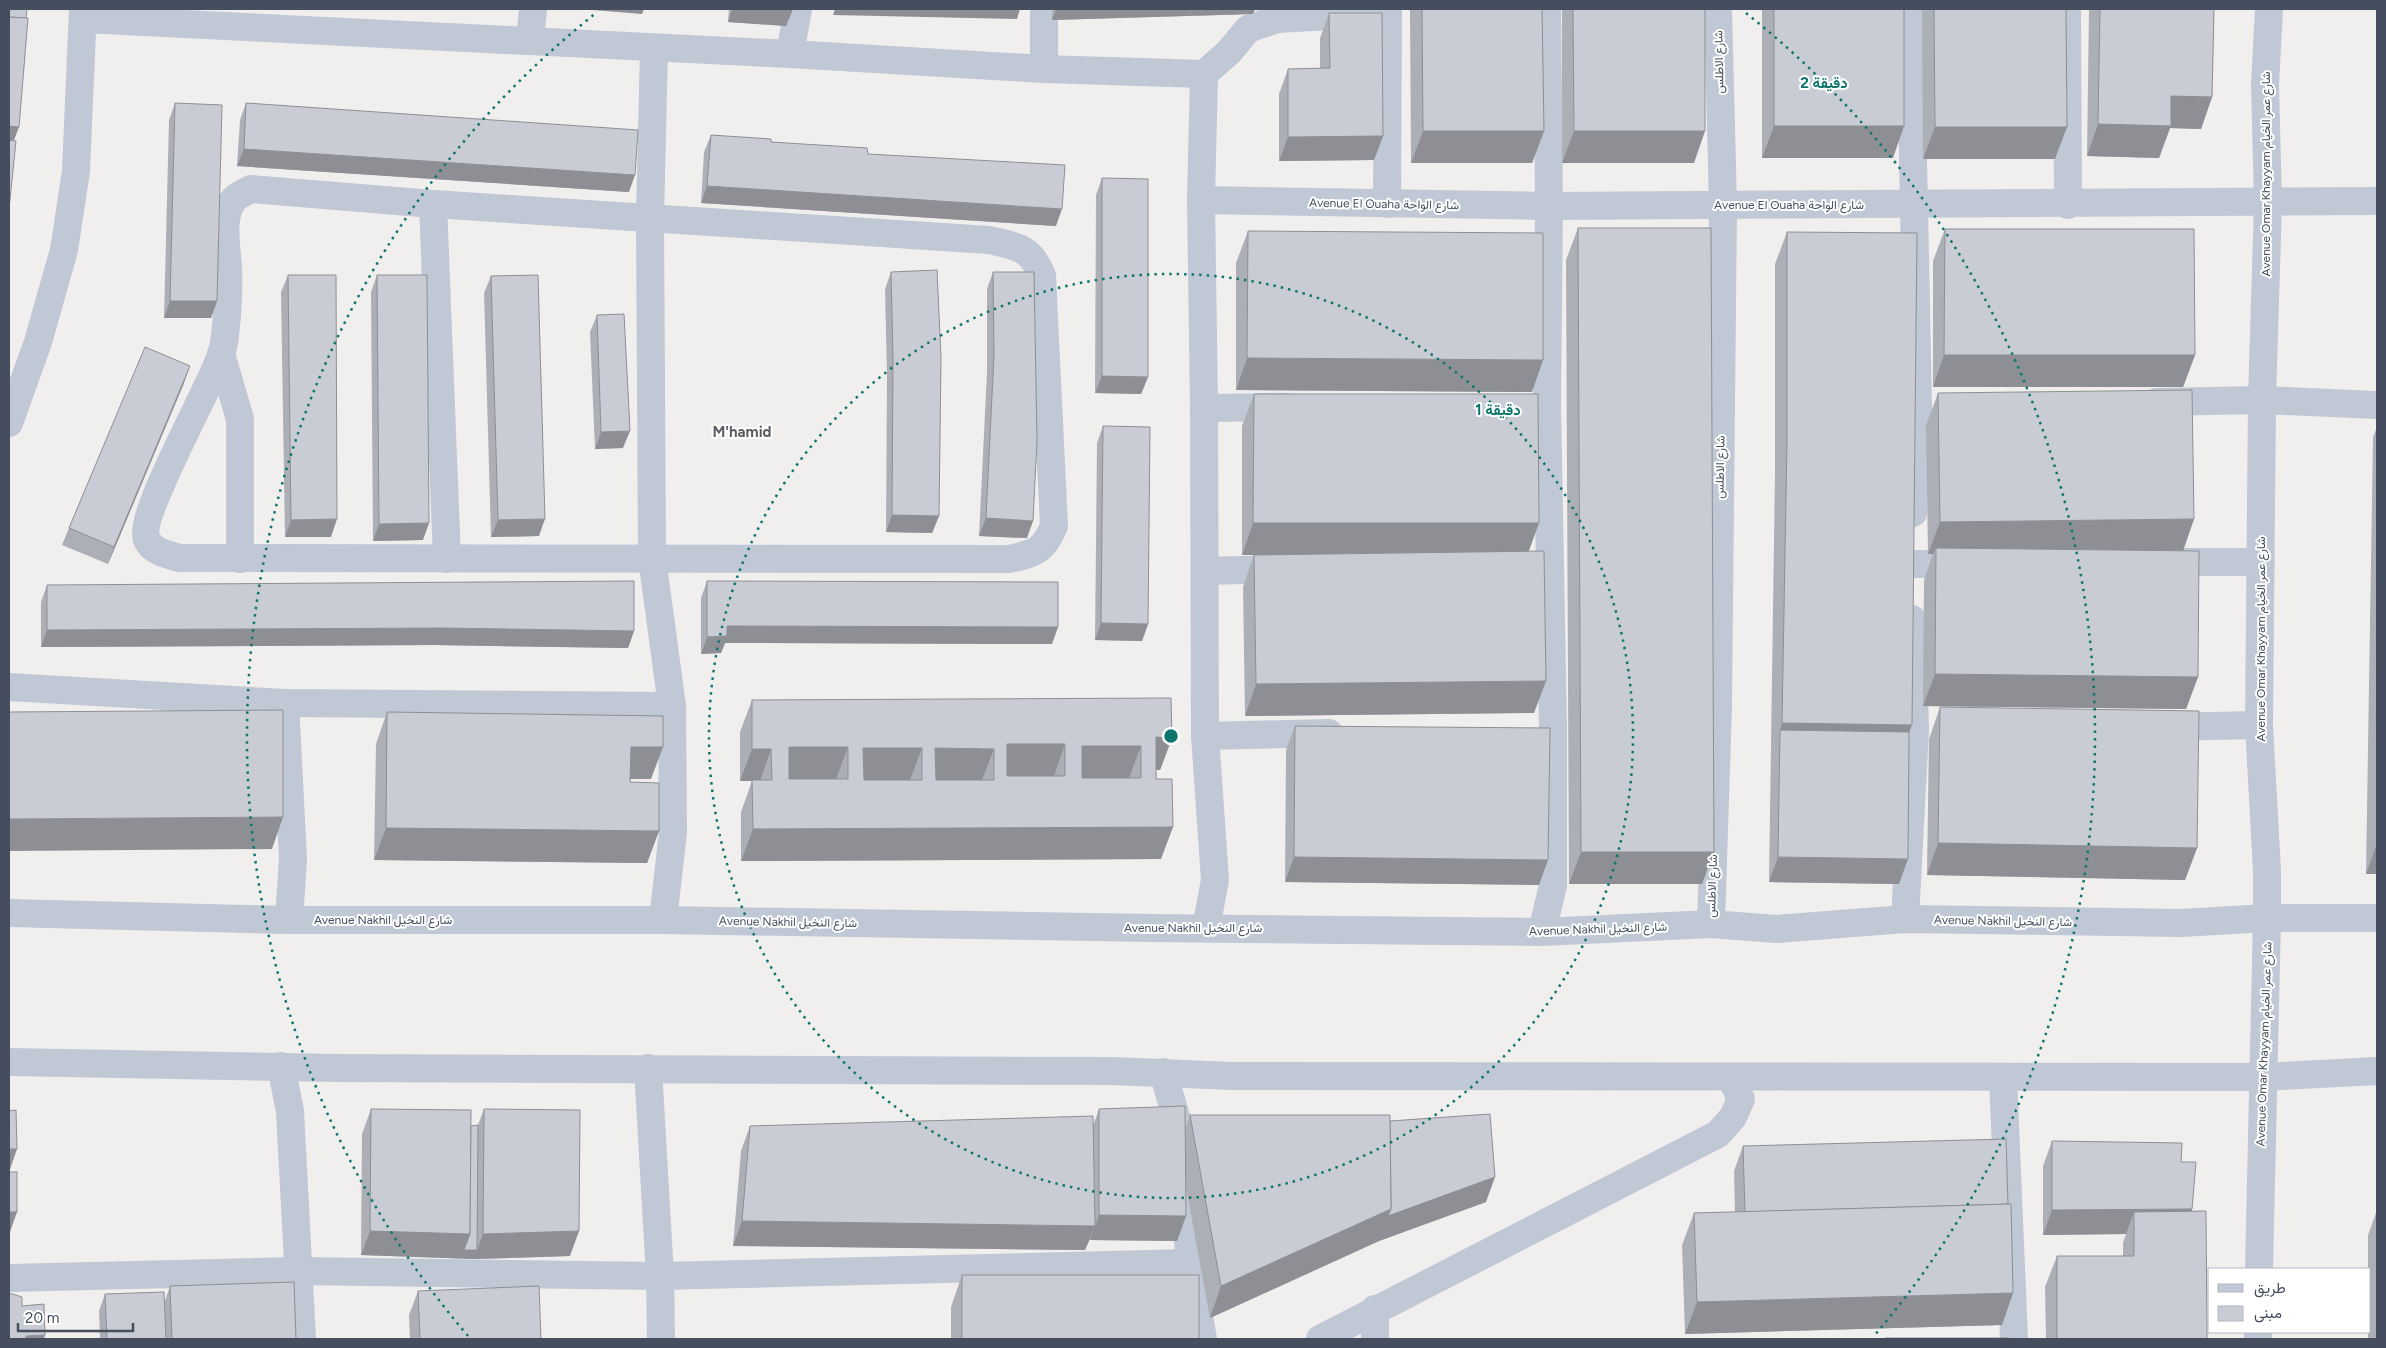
<svg xmlns="http://www.w3.org/2000/svg" width="2386" height="1348" viewBox="0 0 2386 1348" font-family="Figtree,Vazirmatn,sans-serif">
  <style>
    .lines { fill: none; stroke-linecap: round; stroke-linejoin: round }
    .minor { stroke: #c0c7d5; stroke-width: 28 }
    .tertiary { stroke: #c0c7d5; stroke-width: 28 }
    .wall { fill: #adafb6 }
    .shaded-wall { fill: #8d8f94 }
    .building { fill: #c9ccd4; stroke: #8d8f94; fill-rule: evenodd }
    .ring { fill: none; stroke: #0f766e; stroke-width: 2.5; stroke-dasharray: 2.5 5 }
    .labels { text-anchor: middle; stroke-width: 4; stroke-linejoin: round; paint-order: stroke }
    .street-label { font-size: 12px; fill: #444e5e; stroke: #fff }
    .quarter-label { font-size: 15px; font-weight: bold; fill: #5a5d64; stroke: #fff }
    .centre { fill: #0f766e; stroke: #fff; stroke-width: 2.5 }
    .ring-label { font-size: 15px; text-anchor: middle; font-weight: bold; fill: #0f766e; stroke: #fff; stroke-width: 4; stroke-linejoin: round; paint-order: stroke }
  </style>
  <rect width="100%" height="100%" fill="#f1eeee"/>
  <g class="lines">
    <g class="minor">
      <path d="M1910,9l8,397 -5,107"/>
      <path d="M2067,9l1,196"/>
      <path d="M83,19l707,35 254,15 160,5"/>
      <path d="M1277,19l88,-5"/>
      <path d="M530,41l3,-32"/>
      <path d="M654,48l-4,169 2,341 20,148 1,126 -10,88"/>
      <path d="M790,54l8,-45"/>
      <path d="M1044,69v-60"/>
      <path d="M251,189l182,15 556,36c29,7 42,7 53,36l12,250c-11,26 -19,27 -45,33l-830,-1c-12,-4 -26,-6 -32,-18 -11,-23 64,-153 74,-185 6,-18 8,-67 7,-87 -1,-19 -6,-42 1,-60 4,-11 12,-14 22,-19z"/>
      <path d="M1201,200l348,6 828,-5"/>
      <path d="M433,204l14,355"/>
      <path d="M1387,204l1,-195"/>
      <path d="M221,354l19,65v140"/>
      <path d="M2156,402l106,-2 115,5"/>
      <path d="M1204,408l82,-1"/>
      <path d="M2163,562h98"/>
      <path d="M1910,564h57"/>
      <path d="M1205,571l81,-2"/>
      <path d="M9,687l276,16 387,3"/>
      <path d="M285,703l8,156 -4,61"/>
      <path d="M2160,727l99,-2"/>
      <path d="M1205,736l124,-3"/>
      <path d="M1905,919l10,-189 -3,-111"/>
      <path d="M1711,924l7,-219 5,-500 -5,-196"/>
      <path d="M1206,928l9,-48 -10,-144 -1,-328 -3,-208 3,-126 25,-22 19,-23 29,-10 1,-10"/>
      <path d="M1542,932l11,-47v-157l-6,-323 2,-199 -2,-197"/>
      <path d="M281,1066l9,45 12,228"/>
      <path d="M648,1068l12,208 1,63"/>
      <path d="M1163,1072l14,48 13,143 13,76"/>
      <path d="M2003,1077l11,262"/>
      <path d="M9,1278l289,-7 362,5 530,-13"/>
      <path d="M1320,1339l398,-205 15,-17 8,-18 -10,-21"/>
      <path d="M1375,1339v-30"/>
    </g>
    <g class="tertiary">
      <path d="M9,423l29,-81 26,-92 12,-79 7,-162"/>
      <path d="M9,913l280,7h374l488,8 391,4 169,-8 65,5 129,-10 276,4 86,-5h110"/>
      <path d="M9,1062l327,6 776,3 120,5 1032,1 113,-6"/>
      <path d="M2259,1269l8,-351v-47l-8,-146 3,-325 6,-197 -3,-118 4,-76"/>
      <path d="M2258,1339v-7"/>
    </g>
  </g>
  <g class="wall">
    <path d="M729,9h64l-7,17 -58,-4z"/>
    <path d="M1052,9h203l-2,5 -201,6z"/>
    <path d="M1410,9h132l2,122 -12,32h-121z"/>
    <path d="M1562,9h143l-11,154h-132z"/>
    <path d="M1762,9h142l-11,149h-131z"/>
    <path d="M1922,9h144l-11,150h-132z"/>
    <path d="M2089,9h125l-2,88 -11,32 -31,-1 -11,30 -72,-2z"/>
    <path d="M1329,13l54,123 -9,24 -95,1v-67l9,-25h32v-31z"/>
    <path d="M175,103l42,198 -6,17h-47l5,-198z"/>
    <path d="M246,103l383,89 -392,-26 3,-46z"/>
    <path d="M711,135l157,19 188,72 -355,-23 3,-51z"/>
    <path d="M1102,178l46,199 -7,17 -46,-1 1,-198z"/>
    <path d="M1578,228l124,656h-133l-3,-624z"/>
    <path d="M1945,229l250,126 -12,32h-250v-126z"/>
    <path d="M1248,231l284,161 -296,-2v-127z"/>
    <path d="M1787,232l122,500 -10,152 -130,-2 6,-409v-209z"/>
    <path d="M891,272l48,244 -7,17 -46,-1 1,-156 -2,-87z"/>
    <path d="M993,272l34,266 -48,-2 8,-164v-83z"/>
    <path d="M288,275l43,262h-46l-4,-245z"/>
    <path d="M377,275l46,265 -50,1 -2,-249z"/>
    <path d="M491,276l48,260 -48,1 -7,-244z"/>
    <path d="M597,315l26,133 -28,1 -5,-117z"/>
    <path d="M184,383l-76,181 -46,-19 7,-17z"/>
    <path d="M1938,393l256,126 -11,31 15,127 -12,32 -263,-3 1,-126 9,-26h-5l-2,-129z"/>
    <path d="M1254,394l285,129 -10,28 5,162 -289,3 -2,-129 11,-32h6h-18v-129z"/>
    <path d="M1103,426l45,198 -6,17 -47,-1 2,-197z"/>
    <path d="M2377,427v447h-11l7,-437z"/>
    <path d="M707,581l345,63 -327,-1 -4,10 -20,1v-56z"/>
    <path d="M47,585l587,46 -6,17 -193,-3 -394,2v-45z"/>
    <path d="M752,700l420,38 -12,32h-4l5,89 -420,2v-49l11,-31h-12v-49z"/>
    <path d="M1940,707l257,141 -12,32 -258,-5 2,-136z"/>
    <path d="M387,712l264,67h-21v3l29,49 -12,32 -273,-3 2,-116z"/>
    <path d="M1295,726l244,159 -254,-3 1,-132z"/>
    <path d="M371,1109l100,17 7,-1 6,-16 86,147 -96,3 -113,-4 1,-121z"/>
    <path d="M1099,1109l86,20 5,-14 200,6 96,81 -107,39 -169,77 -24,-131v29l-9,25 -87,-1v-1l-5,11 -352,-4 8,-95 9,-25h343z"/>
    <path d="M2052,1141l129,21 11,47v2l15,128h-161l-1,-52 12,-31h66v-13l3,-9 -83,1v-69z"/>
    <path d="M1743,1146l259,179 -317,9 -3,-89 12,-32 41,-1 -1,-41z"/>
    <path d="M2377,1210v129h-9v-7h2v-63h-2v-34z"/>
    <path d="M962,1275l237,64h-248v-32z"/>
    <path d="M170,1286l126,53h-196l-1,-28 6,-17 60,7z"/>
    <path d="M418,1291l123,48h-131l-1,-24z"/>
  </g>
  <g class="shaded-wall">
    <path d="M580,9h64l-2,5z"/>
    <path d="M732,9h61l-7,17 -58,-4z"/>
    <path d="M835,9h185l-3,10 -184,-4z"/>
    <path d="M1056,9h199l-2,5 -201,6z"/>
    <path d="M2171,96l41,1 -11,32 -31,-1 -11,30 -72,-2 11,-32z"/>
    <path d="M9,126l10,1 -9,24h-1z"/>
    <path d="M1774,126h130l-11,32h-131z"/>
    <path d="M1935,127h132l-12,32h-132z"/>
    <path d="M1423,131h121l-12,32h-121z"/>
    <path d="M1574,131h131l-11,32h-132z"/>
    <path d="M1383,136l-9,24 -95,1 9,-24z"/>
    <path d="M244,149l391,26 -6,17 -392,-26z"/>
    <path d="M707,186l355,23 -6,17 -355,-23z"/>
    <path d="M170,301h47l-6,17h-47z"/>
    <path d="M1944,355h251l-12,32h-250z"/>
    <path d="M1247,358l296,2 -11,32 -296,-2z"/>
    <path d="M190,366l-6,17 -76,181 6,-17z"/>
    <path d="M1102,376l46,1 -7,17 -46,-1z"/>
    <path d="M630,431l-7,17 -28,1 6,-17z"/>
    <path d="M892,515l47,1 -7,17 -46,-1z"/>
    <path d="M986,518l47,3 -6,17 -48,-2z"/>
    <path d="M337,519l-6,18h-46l6,-17z"/>
    <path d="M545,519l-6,17 -48,1 7,-17z"/>
    <path d="M2194,519l-11,32 -247,-3 -3,6h-5l12,-32z"/>
    <path d="M429,523l-6,17 -50,1 6,-17z"/>
    <path d="M1253,523h286l-12,32h-285z"/>
    <path d="M1101,623l47,1 -6,17 -47,-1z"/>
    <path d="M727,626l331,1 -6,17 -327,-1 -4,10 -20,1 6,-17z"/>
    <path d="M441,628l193,3 -6,17 -193,-3 -394,2 6,-17z"/>
    <path d="M1935,674l263,3 -12,32 -263,-3z"/>
    <path d="M1546,681l-12,32 -289,3 11,-32z"/>
    <path d="M1782,723l130,2 -12,31 -120,-26z"/>
    <path d="M1156,737l16,1 -12,32 -16,-1z"/>
    <path d="M1007,744h58l-11,32h-59z"/>
    <path d="M1082,746h59l-12,32h-58z"/>
    <path d="M631,747h32l-12,32h-32z"/>
    <path d="M789,747h59l-12,32h-58z"/>
    <path d="M863,748h59l-12,32h-58z"/>
    <path d="M935,748l59,1 -12,31h-58z"/>
    <path d="M752,749h19l-11,32h-20z"/>
    <path d="M283,817l-11,32 -263,2v-32z"/>
    <path d="M1173,827l-12,32 -420,2 12,-32z"/>
    <path d="M386,828l273,3 -12,32 -273,-3z"/>
    <path d="M1938,843l259,5 -12,32 -258,-5z"/>
    <path d="M2377,843v31h-11z"/>
    <path d="M1581,852h133l-12,32h-133z"/>
    <path d="M1294,857l254,3 -9,25 -254,-3z"/>
    <path d="M1778,857l130,2 -9,25 -130,-2z"/>
    <path d="M9,1149h8l-8,23z"/>
    <path d="M1495,1177l-9,25 -107,39 -169,77 11,-32 170,-77z"/>
    <path d="M2192,1209l-9,25 -49,-22 -8,22 -83,1 9,-25z"/>
    <path d="M9,1212h8l-8,23z"/>
    <path d="M1099,1215l87,1 -9,25 -87,-1z"/>
    <path d="M742,1221l353,5 -10,24 -352,-4z"/>
    <path d="M370,1231l100,3 7,16 6,-16 96,-3 -9,25 -96,3 -113,-4z"/>
    <path d="M2013,1293l-11,32 -317,9 12,-32z"/>
    <path d="M45,1335l-1,4h-19l1,-3z"/>
  </g>
  <g class="building">
    <path d="M9,9h18l-1,9 -17,-1z"/>
    <path d="M1422,9h120l2,122h-121z"/>
    <path d="M1573,9h132v122h-131z"/>
    <rect x="1774" y="9" width="130" height="117"/>
    <path d="M1934,9h132l1,118h-132z"/>
    <path d="M2100,9h114l-2,88 -41,-1v30l-73,-2z"/>
    <path d="M1329,13h53l1,123 -95,1v-68l42,-1z"/>
    <path d="M9,17l19,1 -9,109 -10,-1z"/>
    <path d="M175,103l47,2 -5,196h-47z"/>
    <path d="M246,103l392,27 -3,45 -391,-26z"/>
    <path d="M711,135l60,4v3l96,6 1,6 197,11 -3,44 -355,-23z"/>
    <path d="M9,140l7,1 -7,68z"/>
    <path d="M1102,178l46,1v198l-46,-1z"/>
    <path d="M1578,228h133l3,624h-133z"/>
    <path d="M1945,229h249l1,126h-251z"/>
    <path d="M1248,231l295,2v127l-296,-2z"/>
    <path d="M1787,232l130,1 -5,492 -130,-2 5,-282z"/>
    <path d="M937,270l4,88 -2,158 -47,-1 1,-156 -2,-87z"/>
    <path d="M993,272h41l3,168 -4,81 -47,-3 8,-163z"/>
    <path d="M288,275h48l1,244 -46,1z"/>
    <path d="M377,275h50l2,248 -50,1z"/>
    <path d="M538,275l7,244 -47,1 -7,-244z"/>
    <path d="M624,314l6,117 -29,1 -4,-117z"/>
    <path d="M145,347l45,19 -76,181 -45,-19z"/>
    <path d="M2192,390l2,129 -254,3 -2,-129z"/>
    <path d="M1254,394h284l1,129h-286z"/>
    <path d="M1103,426l47,1 -2,197 -47,-1z"/>
    <path d="M1936,548l263,3 -1,126 -263,-3z"/>
    <path d="M1544,551l2,130 -290,3 -2,-129z"/>
    <path d="M634,581v50l-193,-3 -394,2v-45z"/>
    <path d="M707,581l351,1v45l-331,-1v10l-20,1z"/>
    <path d="M1171,698l1,40 -16,-1v42h16l1,48 -420,2 -1,-49h20l-1,-31h-19v-49zM1007,744h58v32h-58zM1082,746h59v32h-59zM789,747h59v32h-59zM863,748h59v32h-58zM935,748l59,1v31h-58z"/>
    <path d="M1940,707l259,4 -2,137 -259,-5z"/>
    <path d="M283,710v107l-274,2v-107z"/>
    <path d="M387,712l276,4v31h-32l-1,35 29,1v48l-273,-3z"/>
    <path d="M1295,726l255,2 -2,132 -254,-3z"/>
    <path d="M1780,730l129,2 -1,127 -130,-2z"/>
    <path d="M1185,1106l1,110 -87,-1v-106z"/>
    <path d="M371,1109l100,1 -1,124 -100,-3z"/>
    <path d="M484,1109l96,1 -1,121 -96,3z"/>
    <path d="M16,1110l1,39h-8v-38z"/>
    <path d="M1490,1114l5,63 -107,39 3,-7 -1,-88z"/>
    <path d="M1190,1115h200l1,94 -170,77z"/>
    <path d="M1093,1116l2,110 -353,-5 8,-95z"/>
    <path d="M478,1125l-1,125h-13l6,-16 1,-108z"/>
    <path d="M2006,1139l2,65 -263,8 -2,-66z"/>
    <path d="M2052,1141l130,2 -1,19h15l-4,47 -140,1z"/>
    <rect x="9" y="1172" width="8" height="40"/>
    <path d="M2011,1204l2,89 -316,9 -3,-89z"/>
    <path d="M2206,1211l1,128h-150v-83h77v-44z"/>
    <rect x="962" y="1275" width="237" height="64"/>
    <path d="M294,1282l2,57h-124l-2,-53z"/>
    <path d="M539,1286l2,53h-121l-2,-48z"/>
    <path d="M164,1292l2,47h-59l-2,-45z"/>
    <path d="M9,1293l13,4v9l22,-2 1,31 -19,1v3h-17z"/>
    <path d="M1885,1338h124l1,1h-125z"/>
  </g>
  <g class="ring">
    <circle cx="1171" cy="736" r="462"/>
    <path d="M468 1336A924 924 0 0 1 596 13M1746 13A924 924 0 0 1 1874 1336"/>
  </g>
  <g class="labels">
    <g class="street-label">
      <text transform="translate(1719 62) rotate(-91)" y="4">شارع الاطلس</text>
      <text transform="translate(2266 174) rotate(-90)" y="4">Avenue Omar Khayyam شارع عمر الخيام</text>
      <text transform="translate(1384 204) rotate(1)" y="4">Avenue El Ouaha شارع الواحة</text>
      <text x="1789" y="209">Avenue El Ouaha شارع الواحة</text>
      <text transform="translate(1720 467) rotate(-89)" y="4">شارع الاطلس</text>
      <text transform="translate(2261 639) rotate(-90)" y="4">Avenue Omar Khayyam شارع عمر الخيام</text>
      <text transform="translate(1712 886) rotate(-88)" y="4">شارع الاطلس</text>
      <text x="383" y="924">Avenue Nakhil شارع النخيل</text>
      <text transform="translate(2003 921) rotate(1)" y="4">Avenue Nakhil شارع النخيل</text>
      <text transform="translate(788 922) rotate(1)" y="4">Avenue Nakhil شارع النخيل</text>
      <text x="1193" y="932">Avenue Nakhil شارع النخيل</text>
      <text transform="translate(1598 929) rotate(-2)" y="4">Avenue Nakhil شارع النخيل</text>
      <text transform="translate(2264 1044) rotate(-88)" y="4">Avenue Omar Khayyam شارع عمر الخيام</text>
    </g>
    <g class="quarter-label">
      <text x="742" y="437">M'hamid</text>
    </g>
  </g>
  <circle cx="1171" cy="736" r="8" class="centre"/>
  <g class="ring-label">
    <text x="1824" y="88">2 دقيقة</text>
    <text x="1498" y="415">1 دقيقة</text>
  </g>
  <rect width="2386" height="1348" fill="none" stroke="#444e5e" stroke-width="20"/>
  <rect x="2208" y="1268" width="162" height="65" fill="#ffffff" stroke="#b4b8bf"/>
  <rect x="2218" y="1284" width="25" height="8" fill="#c0c7d5" stroke="#b4b8bf"/>
  <text x="2254" y="1293" font-size="15" fill="#444e5e">طريق</text>
  <rect x="2218" y="1306" width="25" height="15" fill="#c9ccd4" stroke="#b4b8bf"/>
  <text x="2254" y="1318" font-size="15" fill="#444e5e">مبنى</text>
  <path d="M18 1323v8h115v-8" fill="none" stroke="#444e5e" stroke-width="2.5"/>
  <text x="25" y="1323" font-size="15" fill="#444e5e" stroke="#ffffff" stroke-width="4" paint-order="stroke">20 m</text>
</svg>
